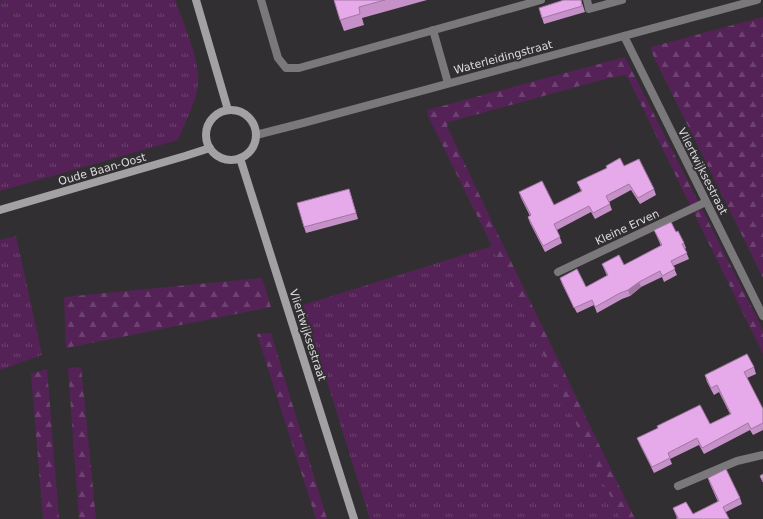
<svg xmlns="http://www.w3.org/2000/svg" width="763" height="519" viewBox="0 0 763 519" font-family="'DejaVu Sans',sans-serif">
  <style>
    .grass { fill: url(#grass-tufts) }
    .forest { fill: url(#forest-firs) }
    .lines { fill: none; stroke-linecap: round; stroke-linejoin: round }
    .street { stroke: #7a787a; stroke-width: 8 }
    .secondary { stroke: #a4a1a4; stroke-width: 8 }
    .wall { fill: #c691c8 }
    .shaded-wall { fill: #a176a3 }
    .building { fill: #e6a9e9; stroke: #a176a3 }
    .labels { text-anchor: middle; stroke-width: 4; stroke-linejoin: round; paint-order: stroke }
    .street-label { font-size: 11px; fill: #dddbdd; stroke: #322f32 }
  </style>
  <defs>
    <pattern id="grass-tufts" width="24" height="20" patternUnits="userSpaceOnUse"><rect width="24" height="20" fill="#552258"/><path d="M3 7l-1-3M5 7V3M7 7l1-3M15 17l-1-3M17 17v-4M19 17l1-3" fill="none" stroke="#6d4270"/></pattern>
    <pattern id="forest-firs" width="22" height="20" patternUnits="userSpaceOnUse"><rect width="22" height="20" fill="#552258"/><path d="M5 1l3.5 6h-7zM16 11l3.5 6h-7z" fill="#6d4270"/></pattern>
  </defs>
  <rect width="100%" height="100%" fill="#322f32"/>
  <g class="grass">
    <path d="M3,0h172c8,22 29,68 22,91 -4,17 -13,33 -19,49l-178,51v-190z"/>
    <path d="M16,236l26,119 -42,15v-130z"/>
    <path d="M492,246l129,273h-251l-67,-214z"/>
  </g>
  <g class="forest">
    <path d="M763,17v261l-112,-227v-4z"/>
    <path d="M625,57l138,273v24l-135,-276 -3,-3 -24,5 -152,42 -2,4 55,117 133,276h-14l-129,-273 -64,-130 -1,-6z"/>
    <path d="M262,278l9,29 -205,41 -2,-51z"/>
    <path d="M271,333l56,186h-11l-59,-185z"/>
    <path d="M81,367l15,152h-17l-11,-151z"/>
    <path d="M47,369l12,150h-16l-12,-145z"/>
  </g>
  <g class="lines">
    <g class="street">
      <path d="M261,0l17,58 8,10h13l242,-68"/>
      <path d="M587,0l2,9 33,-9"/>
      <path d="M433,30l15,53"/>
      <path d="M624,36l139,280"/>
      <path d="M256,135l47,-12 454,-123"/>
      <path d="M558,272l148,-70"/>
      <path d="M678,486l59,-25 26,-6"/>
    </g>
    <g class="secondary">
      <path d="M196,0l32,110"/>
      <circle cx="231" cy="135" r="25"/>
      <path d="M240,158l114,361"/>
      <path d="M0,210l185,-54 25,-8"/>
    </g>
  </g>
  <g class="wall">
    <path d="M334,0h93l-65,18 2,7 -20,6 -4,-11z"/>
    <path d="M564,0h17l4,12 -41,12 -2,-6z"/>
    <path d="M624,166l30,23 2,6 -16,9 -9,-14 -22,12 3,8 -17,9 -4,-7 -34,18 5,13 -17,9 -15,-29 -2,-6 2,-1 -9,-18 -2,-6 35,13 27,-14 -4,-9z"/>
    <path d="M349,189l9,30 -52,14 -2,-6z"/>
    <path d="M654,230l22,2 8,11 2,5 -1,1 4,10 -16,7 4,9 -13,7 -2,-5 -21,10 -11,9 -8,3 -25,14 -3,-8 -17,8 -15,-29 -2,-6 26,9 21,-11 -5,-12 22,1 37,-19z"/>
    <path d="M754,367l2,7 -9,4 16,31v21l-10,5 -3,-5 -46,24 -5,-9 -29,14 2,5 -18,9 -14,-28 -3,-7 73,-14 20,-10 -11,-22 -5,3 -7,-13 -2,-7z"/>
    <path d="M708,478l32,20 2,6 -16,8 -49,6 -4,-10 20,6 25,-12 -8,-18z"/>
  </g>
  <path class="shaded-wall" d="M639,282l2,5 -11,9 -2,-6z"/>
  <g class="building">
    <path d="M334,0h51l-26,7 1,7 -20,6z"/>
    <path d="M564,0h17l1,6 -40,12 -3,-10z"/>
    <path d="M620,158l4,8 15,-7 15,30 -16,9 -9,-14 -23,12 4,8 -17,9 -4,-7 -35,18 6,13 -17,9 -15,-29 3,-2 -12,-23 23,-11 12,24 28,-14 -5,-9 30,-14 -1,-2z"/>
    <path d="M349,189l7,24 -52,14 -7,-24z"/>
    <path d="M671,222l5,10 2,-1 6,12 -2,1 5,9 -16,8 4,8 -13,7 -2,-5 -21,11 -11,8 -8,3 -25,14 -3,-7 -18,8 -14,-30 17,-9 9,18 22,-12 -6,-11 17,-9 5,10 38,-20 -8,-15z"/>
    <path d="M747,354l7,13 -10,5 19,37v14l-12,6 -3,-6 -46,25 -5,-10 -29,15 2,5 -18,9 -15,-29 21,-10 -1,-2 43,-21 10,19 21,-10 -14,-29 -6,3 -6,-13z"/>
    <path d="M726,469l14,29 -17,9 6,12h-53l2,-1 -5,-10 13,-6 7,12 26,-13 -11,-23z"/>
    <path d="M763,474v8l-3,-6z"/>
  </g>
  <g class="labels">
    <g class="street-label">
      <text transform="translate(503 57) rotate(-15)" y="4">Waterleidingstraat</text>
      <text transform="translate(102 169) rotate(-16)" y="4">Oude Baan-Oost</text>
      <text transform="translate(703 171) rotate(63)" y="4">Vliertwijksestraat</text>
      <text transform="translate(627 227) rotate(-25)" y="4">Kleine Erven</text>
      <text transform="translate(308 335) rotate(72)" y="4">Vliertwijksestraat</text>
    </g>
  </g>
</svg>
